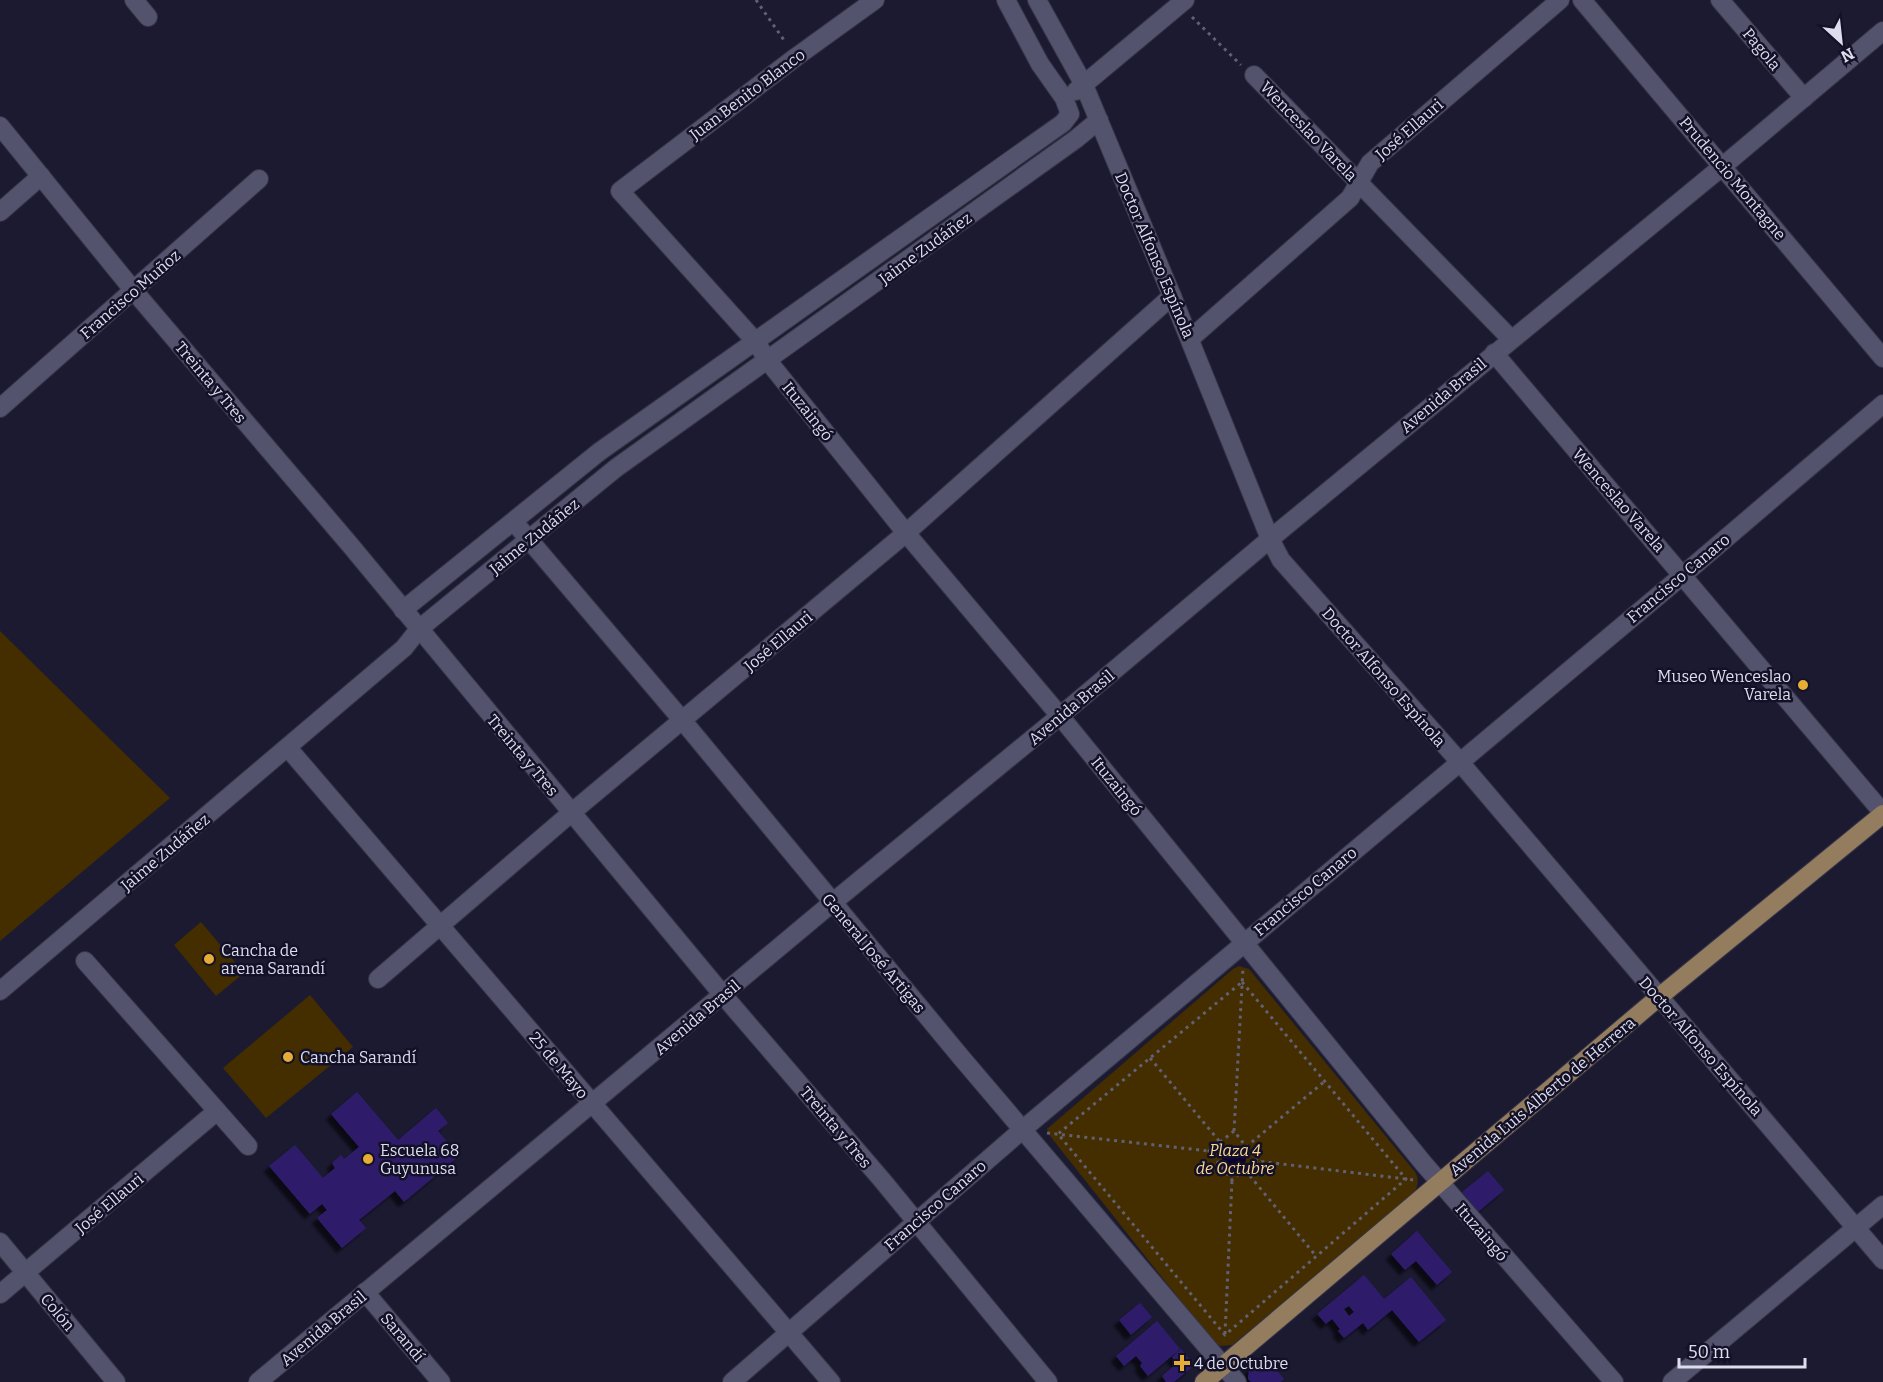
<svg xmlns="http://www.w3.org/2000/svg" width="1883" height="1382" viewBox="0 0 1883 1382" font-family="Bitter,serif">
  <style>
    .green { fill: #442e00 }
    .water { fill: #0d0032 }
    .building { fill: #2e1f6b; fill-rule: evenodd; filter: url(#shadow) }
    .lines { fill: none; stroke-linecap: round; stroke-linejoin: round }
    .minor-casing { stroke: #363547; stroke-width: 20 }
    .major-casing { stroke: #363547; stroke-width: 20 }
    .path { stroke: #616074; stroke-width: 3; stroke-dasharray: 3 4.5; stroke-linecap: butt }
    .minor { stroke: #53536e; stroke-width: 18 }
    .major { stroke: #947d5e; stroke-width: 18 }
    .poi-dot { fill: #e6ad36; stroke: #131127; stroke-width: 2 }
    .labels { text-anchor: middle; stroke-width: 5; stroke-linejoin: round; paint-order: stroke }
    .street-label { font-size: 16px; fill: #dddded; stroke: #131127 }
    .poi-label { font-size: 16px; fill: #dddded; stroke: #131127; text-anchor: start }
    .park-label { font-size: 16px; font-style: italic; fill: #fcd795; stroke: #131127 }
  </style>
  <defs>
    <filter id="shadow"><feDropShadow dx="-5.5" dy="5.5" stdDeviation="1.5" flood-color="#0009"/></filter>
  </defs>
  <rect width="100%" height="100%" fill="#1c1a31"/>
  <g class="green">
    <path d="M0,631l170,167 -170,143z"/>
    <path d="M201,922l43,51 -28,23 -42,-51z"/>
    <path d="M1239,966l10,3 166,203c4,7 3,12 0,20l-183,153 -11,1 -7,-3 -164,-207 -3,-7 186,-160z"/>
    <path d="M310,995l43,52 -87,71 -43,-50z"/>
  </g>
  <circle class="water" cx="1234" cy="1158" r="12"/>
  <g class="building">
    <path d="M357,1092l41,48 38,-32 12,15 -10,8 21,25 -55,46 -9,-11 -36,29 7,8 -24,20 -25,-30 10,-8 -5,-6 -12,10 -41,-48 26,-21 28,33 12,-10 -3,-5 9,-8 3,4 15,-12 -28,-33z"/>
    <path d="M1488,1171l16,19 -26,22 -16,-20z"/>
    <path d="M1417,1231l35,41 -15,13 -21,-24 -11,9 -14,-16z"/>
    <path d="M1364,1275l20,24 27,-22 35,43 -27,22 -27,-32 -24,20 -5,-7 -19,15 -6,-7 2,-2 -8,-10 -6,5 -9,-10zM1349,1306l5,6 -5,4 -5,-7z"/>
    <path d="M1140,1303l12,14 -21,18 -12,-15z"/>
    <path d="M1157,1321l23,28 -32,27 -8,-10 2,-3 -6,-7 -12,10 -8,-10z"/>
    <path d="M1181,1349l10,12v7l-17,14h-8l-4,-6 15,-13 -5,-6z"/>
    <path d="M1265,1356l19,23 -4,3h-29l-3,-3 1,-10z"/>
  </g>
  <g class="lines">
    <g class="minor-casing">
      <g id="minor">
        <path d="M134,0l14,17"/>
        <path d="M875,0l-79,57 -176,134 136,151 12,19 138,172 154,183 364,448 190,218"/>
        <path d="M1037,0l47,85 88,211 98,243 11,21 178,201 424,499"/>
        <path d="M1582,0l301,358"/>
        <path d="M1720,0l84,98"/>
        <path d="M1254,75l257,264"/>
        <path d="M1076,91l109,-91"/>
        <path d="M0,126l134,165 217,255 372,449 159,185 166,202"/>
        <path d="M0,212l41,-36"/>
        <path d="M1190,339l160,-141 20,-35 190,-163"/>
        <path d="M1494,353l389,460"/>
        <path d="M0,408l259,-229"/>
        <path d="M514,522l169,199 277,335 277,326"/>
        <path d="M403,610l196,-158 464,-329 7,-9 -6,-16 -24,-34 -34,-64"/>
        <path d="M288,748l543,634"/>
        <path d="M85,961l163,185"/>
        <path d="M378,979l193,-166 335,-280 266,-237"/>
        <path d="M0,991l404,-343 15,-19 197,-161 460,-329 23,-19"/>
        <path d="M0,1242l116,140"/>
        <path d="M365,1292l76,90"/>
        <path d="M0,1294l217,-183"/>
        <path d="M258,1382l574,-479 228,-187 210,-177 453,-373 160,-135"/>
        <path d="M732,1382l290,-252 661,-555 200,-171"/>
        <path d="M1672,1382l211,-177"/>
      </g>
    </g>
    <g class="major-casing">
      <path id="major" d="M1204,1382l455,-385 224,-183"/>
    </g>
    <g class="path">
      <path d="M756,0l30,43"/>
      <path d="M1192,17l49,48"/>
      <path d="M1242,982l164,197 -181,156 -167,-201z"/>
      <path d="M1150,1058l70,84"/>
      <path d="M1234,1131l9,-163"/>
      <path d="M1047,1133l162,18"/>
      <path d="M1246,1147l79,-66"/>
      <path d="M1257,1161l-25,19 -23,-29 25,-20 23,30 157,19"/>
      <path d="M1245,1170l71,86"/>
      <path d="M1225,1334l7,-154"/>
    </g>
    <use href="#minor" class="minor"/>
    <use href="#major" class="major"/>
  </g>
  <g class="poi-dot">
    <circle cx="1803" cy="685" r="6"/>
    <circle cx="209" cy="959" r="6"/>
    <circle cx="288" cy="1057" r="6"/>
    <circle cx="368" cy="1159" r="6"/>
    <path d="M1179 1354h6v6h6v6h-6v6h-6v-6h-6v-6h6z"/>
  </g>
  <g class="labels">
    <g class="street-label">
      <text transform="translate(1762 49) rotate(50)" y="6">Pagola</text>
      <text transform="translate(747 94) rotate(-37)" y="6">Juan Benito Blanco</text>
      <text transform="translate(1409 129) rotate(-41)" y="6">José Ellauri</text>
      <text transform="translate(1309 131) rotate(46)" y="6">Wenceslao Varela</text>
      <text transform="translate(1733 178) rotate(50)" y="6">Prudencio Montagne</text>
      <text transform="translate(925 248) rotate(-36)" y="6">Jaime Zudáñez</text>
      <text transform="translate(1155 255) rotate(67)" y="6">Doctor Alfonso Espínola</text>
      <text transform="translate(130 294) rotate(-41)" y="6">Francisco Muñoz</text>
      <text transform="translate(211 382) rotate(50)" y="6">Treinta y Tres</text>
      <text transform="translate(1443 395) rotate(-40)" y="6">Avenida Brasil</text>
      <text transform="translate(808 411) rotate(51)" y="6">Ituzaingó</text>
      <text transform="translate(1619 500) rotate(49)" y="6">Wenceslao Varela</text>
      <text transform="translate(534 536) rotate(-39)" y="6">Jaime Zudáñez</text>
      <text transform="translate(1678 578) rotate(-40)" y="6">Francisco Canaro</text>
      <text transform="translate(778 641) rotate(-40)" y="6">José Ellauri</text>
      <text transform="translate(1384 677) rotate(49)" y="6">Doctor Alfonso Espínola</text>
      <text transform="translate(1071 707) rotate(-40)" y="6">Avenida Brasil</text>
      <text transform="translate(523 755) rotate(50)" y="6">Treinta y Tres</text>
      <text transform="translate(1117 786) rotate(51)" y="6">Ituzaingó</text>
      <text transform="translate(165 852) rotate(-40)" y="6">Jaime Zudáñez</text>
      <text transform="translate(1305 891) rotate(-40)" y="6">Francisco Canaro</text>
      <text transform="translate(874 953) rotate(50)" y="6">General José Artigas</text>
      <text transform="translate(697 1017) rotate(-40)" y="6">Avenida Brasil</text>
      <text transform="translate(1701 1046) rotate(49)" y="6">Doctor Alfonso Espínola</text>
      <text transform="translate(559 1065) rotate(50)" y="6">25 de Mayo</text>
      <text transform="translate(1542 1096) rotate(-40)" y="6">Avenida Luis Alberto de Herrera</text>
      <text transform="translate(836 1127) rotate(50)" y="6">Treinta y Tres</text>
      <text transform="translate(109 1203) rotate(-40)" y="6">José Ellauri</text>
      <text transform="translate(935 1205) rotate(-41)" y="6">Francisco Canaro</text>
      <text transform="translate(1482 1232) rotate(49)" y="6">Ituzaingó</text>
      <text transform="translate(58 1312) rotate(50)" y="6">Colón</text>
      <text transform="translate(323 1328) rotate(-40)" y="6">Avenida Brasil</text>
      <text transform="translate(403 1337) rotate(50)" y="6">Sarandí</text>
    </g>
    <g class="poi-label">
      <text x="1791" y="682" text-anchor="end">Museo Wenceslao<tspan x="1791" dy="18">Varela</tspan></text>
      <text x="221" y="956">Cancha de<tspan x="221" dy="18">arena Sarandí</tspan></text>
      <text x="300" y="1063">Cancha Sarandí</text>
      <text x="380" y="1156">Escuela 68<tspan x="380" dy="18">Guyunusa</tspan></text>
      <text x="1194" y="1369">4 de Octubre</text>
    </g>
    <g class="park-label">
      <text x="1235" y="1156">Plaza 4<tspan x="1235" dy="18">de Octubre</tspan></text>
    </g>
  </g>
  <g transform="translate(1841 42) rotate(153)" stroke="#131127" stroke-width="4.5" paint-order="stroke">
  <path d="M0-4.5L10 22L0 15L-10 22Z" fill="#dddded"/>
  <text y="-9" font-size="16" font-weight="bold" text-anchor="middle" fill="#dddded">N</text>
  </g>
  <path d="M1679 1358v9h126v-9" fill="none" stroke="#dddded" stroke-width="3"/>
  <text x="1688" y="1358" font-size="18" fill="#dddded" stroke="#131127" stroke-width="4.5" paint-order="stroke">50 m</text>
</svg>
